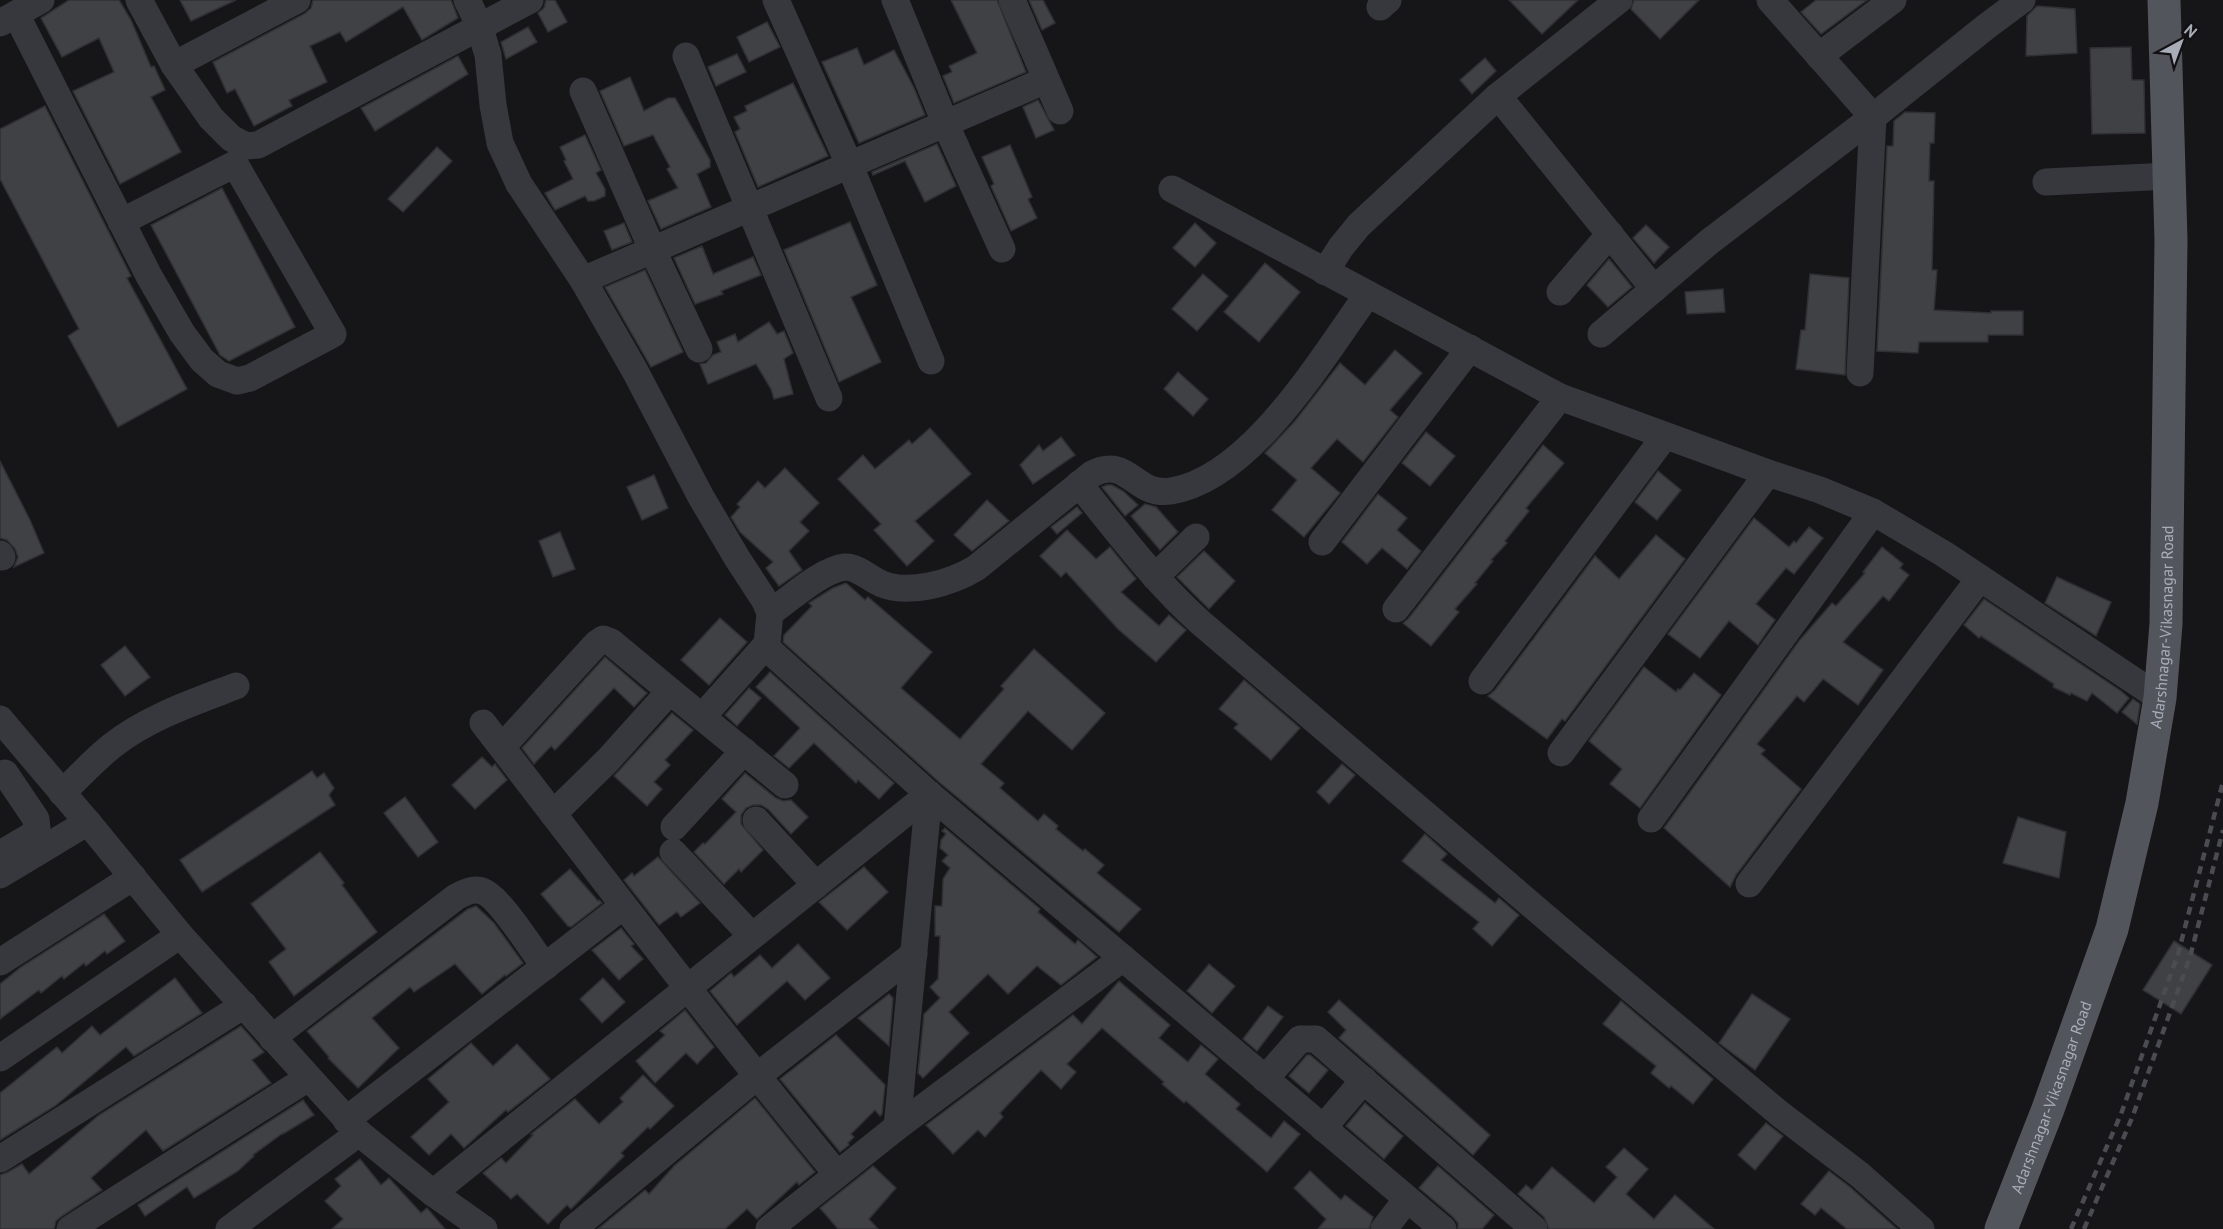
<svg xmlns="http://www.w3.org/2000/svg" width="2223" height="1229" viewBox="0 0 2223 1229" font-family="'PT Sans',sans-serif">
  <style>
    .building { fill: #404145; stroke: #303034; stroke-width: 1.5 }
    .lines { fill: none; stroke-linecap: round; stroke-linejoin: round }
    .minor { stroke: #37383d; stroke-width: 27 }
    .major { stroke: #53555c; stroke-width: 33 }
    .rail { stroke: #4a4c52; stroke-width: 4.5; stroke-dasharray: 8 6; stroke-linecap: butt }
    .labels { text-anchor: middle; stroke-width: 5; stroke-linejoin: round; paint-order: stroke }
    .street-label { font-size: 16px; fill: #a8adb8; stroke: #111113 }
  </style>
  <rect width="100%" height="100%" fill="#161618"/>
  <g class="building">
    <path d="M69,0h50l12,20 20,47 3,-1 11,24 -14,7 30,55 -61,32 -47,-93 41,-19 -15,-34 -37,19 -21,-39z"/>
    <path d="M180,0h56l-45,21z"/>
    <path d="M313,0h138l7,18 -36,22 -19,-33 -57,35 -6,-10 -30,14 17,36 -38,18 3,6 -38,20 -19,-37 -8,4 -14,-31 91,-48 7,-6z"/>
    <path d="M546,0h9l12,22 -19,10 -10,-19 6,-5z"/>
    <path d="M951,0h46l29,72 -72,31 -11,-27 9,-4 -3,-6 28,-13z"/>
    <path d="M1029,0h14l12,23 -13,7z"/>
    <path d="M1509,0h69l-36,34z"/>
    <path d="M1634,0h65l-39,39 -29,-30z"/>
    <path d="M1816,0h51l-46,34 -20,-22z"/>
    <path d="M2037,6l38,3 2,44 -51,3 1,-40z"/>
    <path d="M767,22l13,25 -31,15 -12,-25z"/>
    <path d="M528,27l9,15 -31,17 -5,-17z"/>
    <path d="M2131,47l1,33h12l1,53 -53,1 -2,-86z"/>
    <path d="M857,48l7,17 30,-15 20,38 11,27 -66,28 -37,-81z"/>
    <path d="M737,54l9,18 -30,14 -8,-19z"/>
    <path d="M458,56l10,18 -93,57 -14,-23z"/>
    <path d="M1485,58l11,13 -24,23 -12,-14z"/>
    <path d="M630,77l14,34 24,-13h7l35,62v7l-13,7 14,33 -50,22 -13,-28 30,-13 -11,-19 3,-2 -17,-32 -29,11 -24,-55z"/>
    <path d="M793,83l35,73 -70,31 -23,-55 5,-3 -6,-12 13,-6 -2,-5z"/>
    <path d="M1038,100l16,30 -18,8 -13,-31z"/>
    <path d="M45,106l86,170 -4,2 60,111 -69,38 -50,-91 11,-7 -79,-150v-50z"/>
    <path d="M1905,112l30,1 -1,30h-4l-1,38h5l-2,89h5l-3,40 57,3v-2h32v24h-35v7h-69l-1,11 -41,-2 10,-205h6l1,-25z"/>
    <path d="M585,135l16,35 -5,3 9,16v7l-11,5h-6l-3,-5 -30,14 -10,-17 28,-14 -9,-18 2,-1 -6,-13z"/>
    <path d="M937,144l19,42 -31,16 -20,-41 -32,14 -1,-3z"/>
    <path d="M1010,145l22,52 -4,2 9,19 -26,13 -20,-45 3,-2 -12,-27z"/>
    <path d="M437,147l15,14 -49,51 -15,-13z"/>
    <path d="M222,188l73,139 -66,34 -9,-6 -69,-130z"/>
    <path d="M850,222l27,63 -26,12 30,65 -42,20 -55,-132z"/>
    <path d="M624,223l8,19 -20,8 -8,-19z"/>
    <path d="M1195,223l21,20 -21,24 -22,-19z"/>
    <path d="M1646,225l23,22 -15,16 -21,-25z"/>
    <path d="M702,246l11,28 40,-17 8,18 -40,16 2,3 -28,10 -21,-46z"/>
    <path d="M1609,259l23,28 -24,20 -21,-22z"/>
    <path d="M1265,263l35,29 -41,50 -35,-30z"/>
    <path d="M645,270l38,82 -32,15 -46,-80z"/>
    <path d="M1203,274l25,22 -31,35 -25,-22z"/>
    <path d="M1810,274l39,4 -4,97 -49,-6 5,-39h4z"/>
    <path d="M1723,289l2,23 -38,2 -2,-22z"/>
    <path d="M769,322l8,12 7,-3 9,22 -9,6 9,35 -19,5 -3,-10 -15,-25 -48,20 -8,-20 6,-1 7,-8 8,-3 -4,-10 18,-8 3,8z"/>
    <path d="M1395,350l27,23 -32,37 8,7 -35,45 -26,-23 -26,29 29,25 -36,44 -32,-27 25,-30 -32,-27 30,-32 45,-58 25,22z"/>
    <path d="M1178,372l30,27 -15,17 -29,-27z"/>
    <path d="M930,428l41,46 -56,47 19,20 -27,25 -33,-36 7,-6 -43,-45 25,-24 12,14 34,-29 3,4z"/>
    <path d="M1426,432l29,24 -25,30 -28,-23z"/>
    <path d="M1061,437l14,18 -42,29 -13,-19 19,-20 4,6z"/>
    <path d="M1543,445l21,18 -38,45 3,3 -24,30 2,2 -16,17 2,1 -18,22 2,1 -22,25 4,3 -28,34 -28,-23 5,-4z"/>
    <path d="M0,461l30,59 14,33 -30,14 4,-10 -3,-8 -8,-9 -7,-2z"/>
    <path d="M785,468l34,35 -19,19 9,9 -20,20 13,19 -23,16 -13,-18 7,-6 -33,-30 -9,-15 9,-10 -3,-3 21,-23 7,7z"/>
    <path d="M1658,471l23,19 -24,30 -22,-18z"/>
    <path d="M654,475l14,33 -26,12 -15,-33z"/>
    <path d="M1107,485h5l11,6 15,14 -13,11 -23,-29z"/>
    <path d="M1378,494l29,24 -10,12 24,21 -14,18 -25,-21 -15,16 -25,-22z"/>
    <path d="M987,500l22,21 -37,30 -18,-16z"/>
    <path d="M1145,504l11,3 22,25 -18,18 -29,-34z"/>
    <path d="M1077,507l5,6 -25,21 -6,-7z"/>
    <path d="M1754,518l35,29 5,-6 2,2 13,-16 14,11 -29,36 -8,-6 -30,36 19,16 -17,25 -29,-24 -29,37 -32,-24z"/>
    <path d="M1067,530l29,29 14,-12 26,32 -15,13 38,34 10,-11 17,15 -30,32 -38,-33 -52,-57 -5,5 -21,-21z"/>
    <path d="M560,532l15,37 -22,8 -14,-36z"/>
    <path d="M1656,535l29,24 -120,162 -3,-2 -15,20 -59,-43 7,-6 100,-134 24,23z"/>
    <path d="M1882,547l21,17 -3,4 9,7 -20,26 -6,-5 -40,46 40,28 -25,35 -35,-26 -19,23 -7,-6 -40,48 8,6 -4,4 40,35 -65,86 -6,12 -66,-59 135,-187 33,-38 4,3 29,-33 -2,-1z"/>
    <path d="M1204,551l31,30 -26,28 -32,-32z"/>
    <path d="M2057,577l54,25 -15,34 -51,-33z"/>
    <path d="M846,583l19,17 3,-3 64,55 -31,36 59,51 44,-50 -3,-3 33,-37 71,64 -33,37 -44,-39 -47,53 23,19 -4,5 38,33 6,-7 14,12 -2,3 27,22 2,-2 19,16 -7,8 44,36 -22,23 -180,-150 -156,-140 1,-7 28,-29 -3,-3 24,-15z"/>
    <path d="M1984,599l137,92 8,7 -12,15 -25,-20 -5,8 -16,-8 -1,2 -17,-8 1,-3 -73,-48 -2,2 -15,-13z"/>
    <path d="M720,618l27,24 -38,43 -28,-25z"/>
    <path d="M125,646l25,31 -25,19 -24,-31z"/>
    <path d="M605,657l42,36 -13,14 -20,-19 -59,62 -4,-4 -17,18 -12,-16z"/>
    <path d="M1644,667l32,25 2,-3 2,1 14,-17 27,22 -81,113 -30,-24 12,-15 -33,-28z"/>
    <path d="M770,672l124,111 -15,16 -21,-19 -2,3 -42,-40 -25,25 -15,-12 26,-28 -44,-41z"/>
    <path d="M1244,680l56,48 -29,32 -37,-32 4,-4 -19,-15z"/>
    <path d="M749,688l12,10 -24,28 -12,-11z"/>
    <path d="M2133,699l7,5 -3,20 -15,-12z"/>
    <path d="M672,713l21,17 -28,30 5,5 -16,17 8,7 -15,17 -33,-30z"/>
    <path d="M482,757l10,10 3,-3 12,16 -32,29 -23,-24z"/>
    <path d="M1342,764l13,11 -26,29 -12,-12z"/>
    <path d="M312,771l5,7 7,-5 10,15 -5,7 6,10 -133,87 -22,-32z"/>
    <path d="M745,773l31,25 7,3 8,-1 17,17 -17,17 -23,-25 -7,-4h-8l-7,3 -5,7v9l22,26 -22,22 -2,-3 -15,15 -30,-32 9,-9 2,1 31,-32 -14,-13z"/>
    <path d="M405,797l33,45 -20,15 -34,-44z"/>
    <path d="M2018,817l48,15 -7,46 -56,-15z"/>
    <path d="M945,828l95,81 -2,3 37,32 3,-4 19,17 -36,28 -24,-19 -29,28 -20,-20 -39,38 20,21 -46,45 -5,-5 6,-59 16,-16 -10,-11 8,-8 2,-43h-5v-30h7l1,-27 7,-11 -8,-7 6,-6 -8,-7 1,-8 5,-6 -4,-3z"/>
    <path d="M1425,834l22,20 -6,6 54,43 4,-5 20,17 -27,31 -19,-17 6,-7 -77,-61z"/>
    <path d="M320,852l24,31 -2,2 35,47 -83,64 -25,-34 17,-13 -35,-45z"/>
    <path d="M658,857l42,46 -19,14 -4,-5 -18,13 -35,-45 8,-7 2,3z"/>
    <path d="M864,867l24,25 -41,38 -28,-28z"/>
    <path d="M570,869l28,32 1,-1 3,3 -31,24 -3,-1 -27,-32z"/>
    <path d="M476,906l18,17 29,40 -17,13 -1,-1 -23,19 -27,-30 -41,28 -4,-5 -38,31 27,30 -41,40 -30,-30 1,-1 -22,-26 161,-122z"/>
    <path d="M104,914l21,27 -18,13 -2,-3 -19,15 -2,-3 -20,16 -2,-3 -21,17 -2,-3 -39,29v-35l21,-17z"/>
    <path d="M621,928l13,16 -3,2 12,13 -24,21 -27,-30z"/>
    <path d="M2174,941l38,24 -31,49 -38,-24z"/>
    <path d="M798,944l32,34 -25,22 -18,-19 -50,44 -27,-34 21,-18 3,4 26,-22 12,13z"/>
    <path d="M1209,964l26,22 -23,27 -25,-22z"/>
    <path d="M175,978l27,35 -68,43 -8,-9 -71,59 -55,34v-47l57,-46 5,6 30,-27 8,9z"/>
    <path d="M603,978l22,24 -23,21 -22,-24z"/>
    <path d="M1119,981l51,44 -11,13 29,24 13,-17 17,14 -13,15 35,30 -4,5 35,29 13,-17 16,13 -33,38 -81,-71 -2,2 -22,-19 2,-2 -62,-54 -35,36 9,8 -15,17 -20,-19 -41,43 3,4 -18,20 -7,-7 -25,24 -27,-29 147,-110 9,9z"/>
    <path d="M889,994l4,4 -4,48 -31,-28z"/>
    <path d="M1752,994l38,25 -35,51 -36,-27z"/>
    <path d="M1339,1000l151,135 -17,20 -134,-117 7,-8 -18,-18z"/>
    <path d="M1621,1001l92,78 -20,25 -22,-18 -2,2 -18,-15 5,-7 -53,-42z"/>
    <path d="M1268,1006l15,11 -26,34 -14,-12z"/>
    <path d="M685,1010l29,37 -17,17 -11,-11 -31,30 -19,-22 29,-26 -5,-4z"/>
    <path d="M241,1026l23,26 -12,8 19,23 -108,68 -17,-21 -55,48 11,12 -40,26 -6,5 -2,8h-54v-54l8,-3 14,-8 7,10 70,-59z"/>
    <path d="M836,1035l49,50 -3,29 -2,2 -5,-6 -24,24 3,3 -6,6 1,2 -9,7 -60,-73z"/>
    <path d="M471,1043l22,23 24,-22 33,35 -42,33 -2,-2 -42,38 -13,-14 -22,21 -18,-18 38,-35 -21,-23z"/>
    <path d="M1307,1055h3l18,15 -19,23 -20,-17z"/>
    <path d="M643,1075l31,31 -24,23 -2,-2 -27,26 3,3 -53,53 -4,-4 -19,19 -31,-30 -6,5 -28,-26 18,-15 5,5 27,-28 -2,-1 44,-35 24,25 24,-22 -3,-4z"/>
    <path d="M755,1098l60,74 -16,13 -2,-3 -40,37 -10,-10 -22,20h-127l47,-39 4,4 25,-28z"/>
    <path d="M303,1100l11,15 -31,19v-1l-30,22 1,1 -16,15 -44,27 -7,-11 -42,29 -7,-11z"/>
    <path d="M1365,1103l38,33 -19,23 -38,-33z"/>
    <path d="M1766,1123l17,13 -28,34 -17,-15z"/>
    <path d="M1624,1148l24,21 -22,25 28,25 21,-24 39,34h-165l-5,-12 -26,-23 8,-9 6,5 20,-23 42,36 23,-26 -11,-10z"/>
    <path d="M360,1159l21,26 8,-7 32,35 6,-5 18,21h-113l11,-10 -18,-18 16,-15 -6,-7z"/>
    <path d="M873,1166l23,22 -27,31 9,10h-40l-18,-21z"/>
    <path d="M1438,1166l56,49 -12,14h-24v-6l-5,-6 -34,-29z"/>
    <path d="M1310,1171l31,29 4,-5 28,22 -4,12h-51l8,-10 -32,-31z"/>
    <path d="M1829,1171l21,16 47,42h-50l-26,-21 -6,7 -14,-11z"/>
  </g>
  <g class="lines">
    <g class="minor">
      <path d="M139,0l35,65 37,53 20,20 15,8 12,-1 272,-145"/>
      <path d="M467,0l12,25 9,30 5,50 7,38 19,41 64,96 52,91 66,126 36,61 28,43 5,12 -3,31 3,7 159,143 514,435"/>
      <path d="M776,0l73,164 82,197"/>
      <path d="M895,0l51,125 56,124"/>
      <path d="M1012,0l48,111"/>
      <path d="M1770,0l103,117 -13,256"/>
      <path d="M1380,7l8,-7"/>
      <path d="M16,14l133,262 33,57 20,27 16,14 19,7 13,-3 83,-44 -98,-170 -114,58"/>
      <path d="M0,23l41,-23"/>
      <path d="M686,56l143,342"/>
      <path d="M1819,56l74,-56"/>
      <path d="M174,65l123,-65"/>
      <path d="M583,91l70,160 46,98"/>
      <path d="M1498,96l156,193"/>
      <path d="M2046,182l123,-6"/>
      <path d="M1172,189l388,208 208,76 52,17 53,22 71,42 216,144"/>
      <path d="M1325,272l16,-25 18,-22 139,-129 121,-96"/>
      <path d="M583,280l463,-200"/>
      <path d="M1560,292l50,-58"/>
      <path d="M1601,334l108,-92 164,-125 114,-91 35,-26"/>
      <path d="M1079,484c39,48 76,98 122,139l375,320 204,171 80,61 61,54"/>
      <path d="M1322,542l148,-194"/>
      <path d="M0,554l2,3"/>
      <path d="M1155,577l41,-40"/>
      <path d="M1396,609l164,-212"/>
      <path d="M770,613c20,-14 51,-43 75,-46 12,-1 26,13 37,17 28,11 69,-1 94,-16l116,-94c37,-19 42,23 79,17 81,-13 152,-135 197,-197"/>
      <path d="M1482,681l183,-245"/>
      <path d="M702,717l65,-73"/>
      <path d="M0,719l95,112 85,104 179,198 74,60 51,36"/>
      <path d="M483,723c117,151 232,304 354,451"/>
      <path d="M502,747l94,-103 7,-5 8,3 59,49"/>
      <path d="M1561,753l207,-280"/>
      <path d="M62,793c17,-16 33,-34 51,-48 36,-28 81,-43 123,-59"/>
      <path d="M553,814l55,-54 62,-69 115,94"/>
      <path d="M1651,819l222,-307"/>
      <path d="M756,820l60,65"/>
      <path d="M674,827l70,-76"/>
      <path d="M673,852l79,84"/>
      <path d="M0,854l31,-18 6,-8 -1,-9 -31,-46"/>
      <path d="M0,875l88,-53"/>
      <path d="M1749,884l231,-306"/>
      <path d="M0,962l133,-85"/>
      <path d="M272,1038l184,-141c7,-4 18,-9 26,-6 17,5 51,60 63,76"/>
      <path d="M0,1058l180,-123"/>
      <path d="M1265,1079l35,-40h16l218,190"/>
      <path d="M346,1120l277,-214"/>
      <path d="M897,1127c10,-111 22,-222 32,-333"/>
      <path d="M1323,1128l41,-48"/>
      <path d="M0,1159l244,-154"/>
      <path d="M433,1193l496,-399"/>
      <path d="M70,1229l238,-151"/>
      <path d="M229,1229l130,-96"/>
      <path d="M573,1229l183,-152 158,-123"/>
      <path d="M769,1229l128,-102 226,-169"/>
      <path d="M1384,1229l23,-30"/>
    </g>
    <path class="major" id="s1" d="M2001,1229l47,-120 64,-180 30,-126 18,-105 6,-74 5,-384 -7,-240"/>
    <g class="rail">
      <path d="M2071,1229l50,-115 57,-160 45,-172"/>
      <path d="M2084,1229l48,-111 58,-161 33,-127"/>
    </g>
  </g>
  <g class="labels">
    <g class="street-label">
      <text dy="6" stroke="none"><textPath href="#s1" startOffset="627">Adarshnagar-Vikasnagar Road</textPath></text>
      <text dy="6" stroke="none"><textPath href="#s1" startOffset="141">Adarshnagar-Vikasnagar Road</textPath></text>
    </g>
  </g>
  <g transform="translate(2181 42) rotate(41)" stroke="#111113" stroke-width="4.5" paint-order="stroke">
  <path d="M0-4.5L10 22L0 15L-10 22Z" fill="#a8adb8"/>
  <text y="-9" font-size="16" font-weight="bold" text-anchor="middle" fill="#a8adb8">N</text>
  </g>
</svg>
